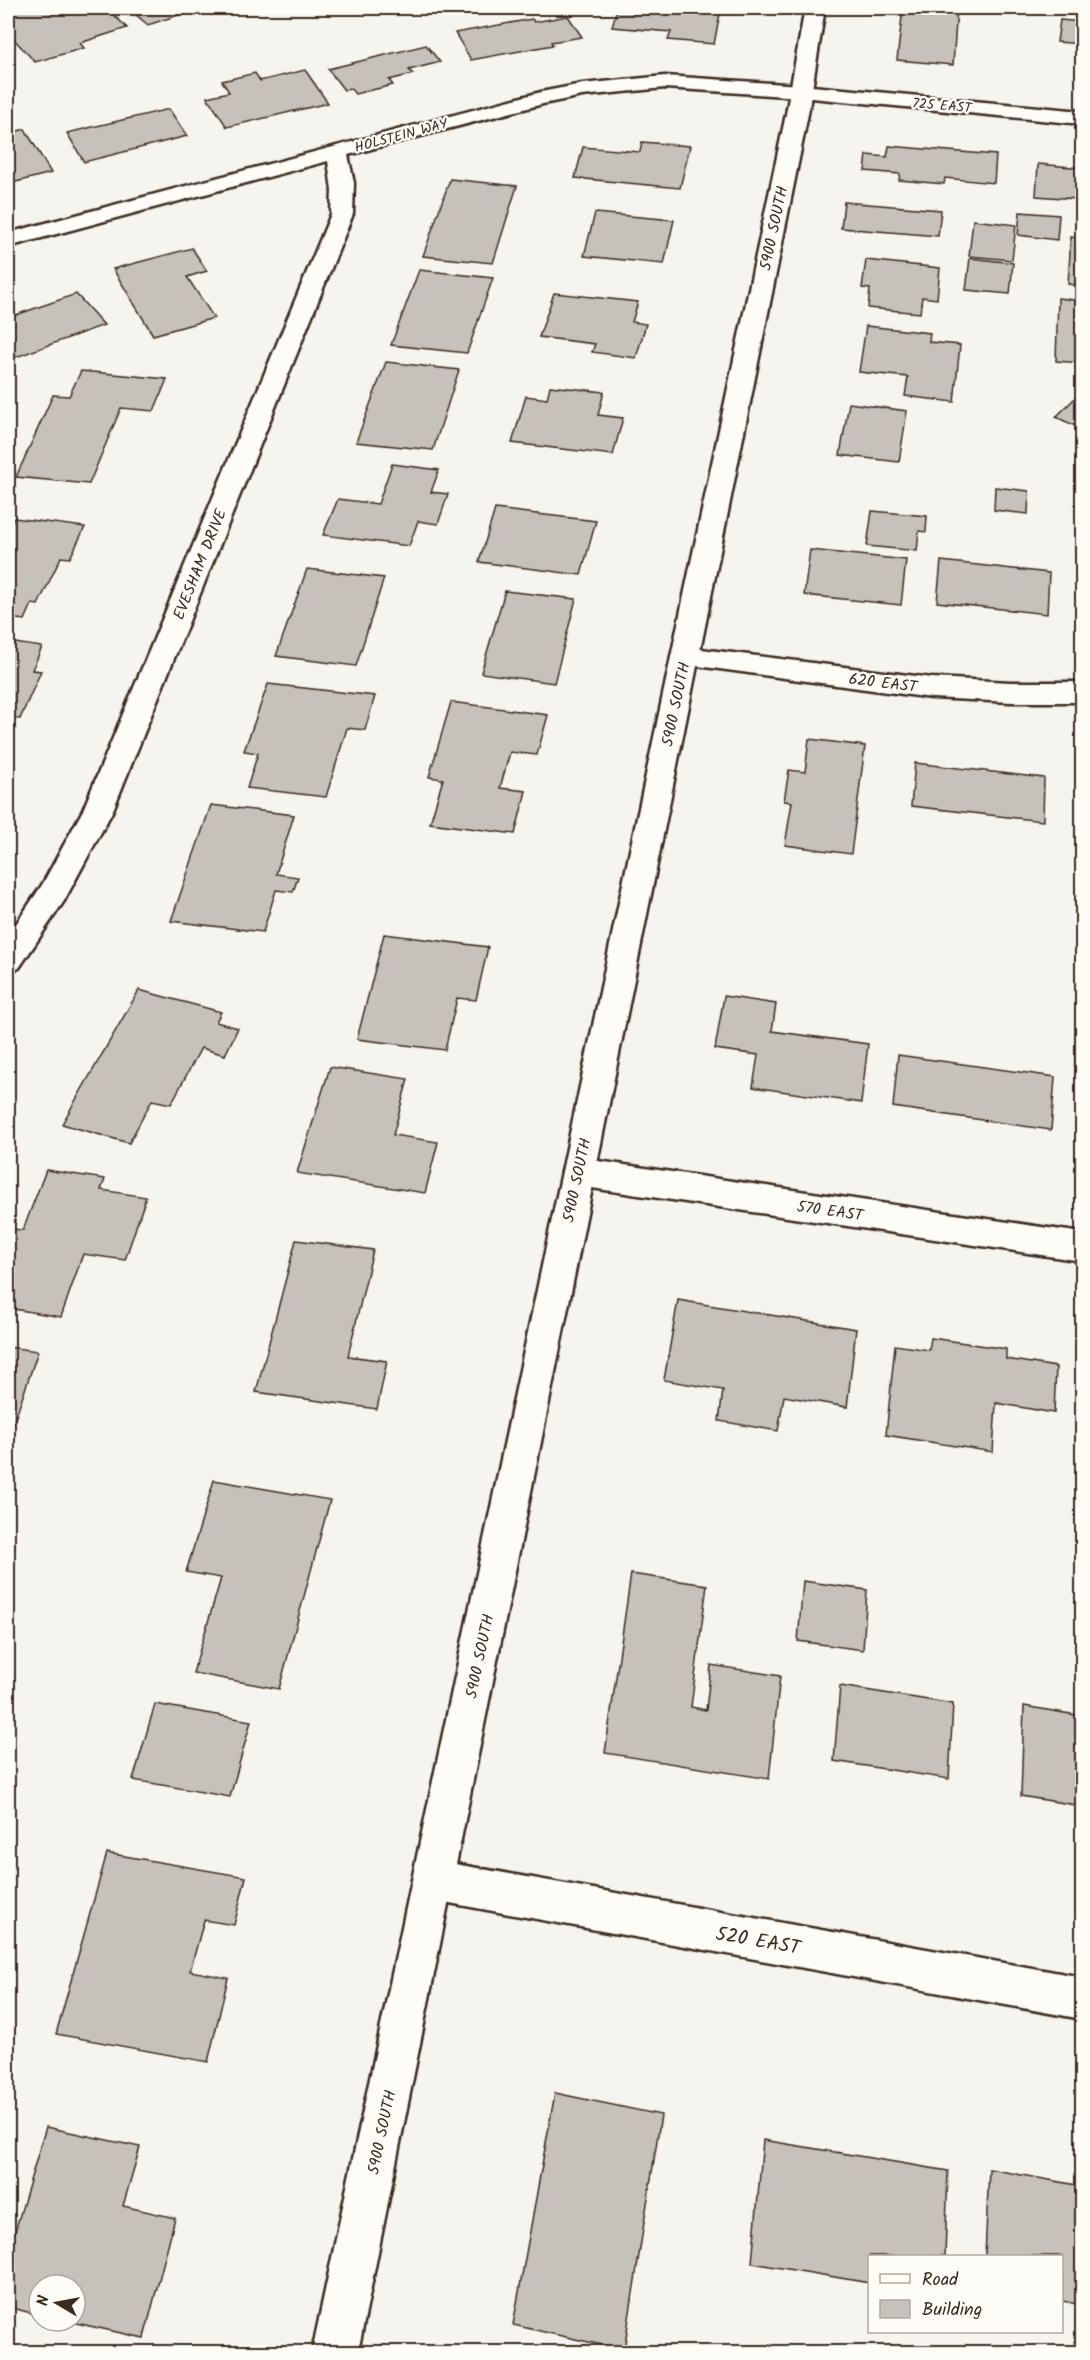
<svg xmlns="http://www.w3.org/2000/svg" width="1090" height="2360" viewBox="0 0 1090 2360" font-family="Kalam,sans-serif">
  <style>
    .building { fill: #c7c1bb; stroke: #3b2a1e; stroke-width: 1.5 }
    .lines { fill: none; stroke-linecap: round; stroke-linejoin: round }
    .minor-casing { stroke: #3b2a1e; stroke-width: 5 }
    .major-casing { stroke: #3b2a1e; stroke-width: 5 }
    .minor { fill: #fdfcf7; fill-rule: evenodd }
    .major { fill: #fdfcf7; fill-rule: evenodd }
    .labels { text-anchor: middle; stroke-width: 4.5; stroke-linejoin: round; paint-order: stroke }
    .far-street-label { font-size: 14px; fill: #3b2a1e; stroke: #fdfcf7 }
    .street-label { font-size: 16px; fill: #3b2a1e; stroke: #fdfcf7 }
    .near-street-label { font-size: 20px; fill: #3b2a1e; stroke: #fdfcf7 }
  </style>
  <rect width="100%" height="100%" fill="#f5f4ee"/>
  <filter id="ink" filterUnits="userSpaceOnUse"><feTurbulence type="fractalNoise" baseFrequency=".0167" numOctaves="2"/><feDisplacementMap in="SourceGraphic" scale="12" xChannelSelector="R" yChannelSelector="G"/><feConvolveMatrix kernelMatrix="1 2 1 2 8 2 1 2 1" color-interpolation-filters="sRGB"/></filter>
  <g filter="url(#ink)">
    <g class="building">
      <path d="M8,8h99l20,20 -47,15 4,5 -49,14 -24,-26 -3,1z"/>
      <path d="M128,8h72l-52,17z"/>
      <path d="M201,8h29l-20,7z"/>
      <path d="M617,8h82l22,1 -7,35 -46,-4 3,-8 -59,-5z"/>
      <path d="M903,8h54l-4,57 -56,-5z"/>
      <path d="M568,16l14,21 -31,5 2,3 -82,15 -16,-27 77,-14 2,3z"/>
      <path d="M1060,20l22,2v22l-25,-2z"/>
      <path d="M426,45l14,17 -31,8 4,4 -24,6 4,5 -38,9 -5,-6 -6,2 -16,-21z"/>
      <path d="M305,70l23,33 -101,24 -20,-30 22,-5 -7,-11 33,-8 5,8z"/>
      <path d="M169,109l18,27 -103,26 -17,-29z"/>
      <path d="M25,129l26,44 -43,11v-50z"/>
      <path d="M642,142l48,4 -10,42 -105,-10 8,-31 57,5z"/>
      <path d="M889,146l107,9 -2,28 -49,-5 -1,6 -45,-4 1,-6 -35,-3 2,-16 20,2z"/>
      <path d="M1038,164l44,4v44h-5v-13l-41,-3z"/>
      <path d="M450,179l67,7 -24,77 -70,-7z"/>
      <path d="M844,202l97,8 -3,26 -97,-8z"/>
      <path d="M1020,212l39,3 -2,25 -39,-5z"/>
      <path d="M595,213l79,7 -10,44 -80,-8z"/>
      <path d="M973,220l43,5 -4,35 -43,-4z"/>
      <path d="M1071,237l11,1v48l-14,-2z"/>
      <path d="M192,248l15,23 -20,6 27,41 -61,17 -40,-66z"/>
      <path d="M970,258l43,5 -3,31 -44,-4z"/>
      <path d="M866,260l74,8 -3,31 -15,-2 -2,16 -52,-5 2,-19 -8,-1z"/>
      <path d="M419,270l74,8 -26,75 -76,-8z"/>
      <path d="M554,293l84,9 -6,20 14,2 -10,34 -44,-6 3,-8 -56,-7z"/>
      <path d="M76,294l28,31 -96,35v-46l2,3z"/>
      <path d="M1058,298l24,3v62l-26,-2z"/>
      <path d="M866,326l64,7 -1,9 31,3 -6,57 -49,-6 3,-19 -49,-5z"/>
      <path d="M386,362l73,8 -26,80 -77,-8z"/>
      <path d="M81,371l86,8 -13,32 -33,-3 -32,76 -73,-7 37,-82 16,1z"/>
      <path d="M550,386l54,6 -6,23 25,3 -10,37 -101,-12 14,-47 21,3z"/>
      <path d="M1082,391v38l-26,-12z"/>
      <path d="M849,403l58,8 -8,51 -59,-7z"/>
      <path d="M392,464l47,6 -8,22 17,2 -10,30 -20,-3 -9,25 -86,-11 15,-36 40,5z"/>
      <path d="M995,487l34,4 -1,23 -34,-4z"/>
      <path d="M495,509l101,12 -15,54 -102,-13z"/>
      <path d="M872,511l55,5 -1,16 -7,-1 -2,20 -50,-5z"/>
      <path d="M14,518l71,9 -15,31 -9,-1 -23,48 -6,-1 -7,16 -17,-2v-88z"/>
      <path d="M810,550l96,10 -5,45 -97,-10z"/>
      <path d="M1076,552h6v49z"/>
      <path d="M941,561l108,12 -2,41 -110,-12z"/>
      <path d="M307,569l77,9 -28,88 -80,-10z"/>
      <path d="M505,591l71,8 -22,84 -73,-10z"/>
      <path d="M8,642l34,5 -10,23 9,1 -21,48 -11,-1 -1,3z"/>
      <path d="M268,684l107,12 -10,34 -18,-2 -21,69 -79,-9 11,-35 -14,-2z"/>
      <path d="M451,702l97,13 -11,40 -27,-3 -10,36 26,3 -11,43 -85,-11 13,-44 -14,-2z"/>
      <path d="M809,739l56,7 -14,108 -66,-9 7,-43 -8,-1 5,-31 16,2z"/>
      <path d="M915,763l129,15 -1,43 -132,-15z"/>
      <path d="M211,805l83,10 -18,59 22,3 -5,15 -17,-2 -13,42 -92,-11z"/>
      <path d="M384,934l104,13 -12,53 -19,-2 -12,52 -88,-11z"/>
      <path d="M139,990l82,22 -5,10 22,6 -13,27 -24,-7 -30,56 -19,-4 -23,43 -67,-19z"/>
      <path d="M724,996l52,8 -4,27 96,13 -7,59 -108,-16 5,-32 -43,-6z"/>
      <path d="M1077,1020l5,1v45l-7,-1z"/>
      <path d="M898,1055l157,22 -4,53 -158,-23z"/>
      <path d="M330,1067l78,12 -15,56 45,7 -13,51 -128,-20z"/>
      <path d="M46,1170l59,9 -4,11 45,7 -21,63 -42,-6 -22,63 -53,-9v-71l3,-8 12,1z"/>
      <path d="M296,1240l77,10 -25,106 39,5 -10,48 -121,-17z"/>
      <path d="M678,1300l178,29 -9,78 -63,-11 -6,35 -59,-10 4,-31 -59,-10z"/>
      <path d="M931,1338l75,11v10l50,8 -2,46 -58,-10 -3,49 -107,-17 9,-90 34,5z"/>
      <path d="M8,1347l30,4 -30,89z"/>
      <path d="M214,1480l116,20 -51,189 -86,-16 28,-95 -35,-6z"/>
      <path d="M631,1574l76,11 -16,122 15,3 5,-45 69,11 -11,103 -164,-26z"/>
      <path d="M803,1581l64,9 -4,60 -65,-9z"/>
      <path d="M840,1686l113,18 -4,75 -115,-18z"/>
      <path d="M155,1704l96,17 -21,76 -97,-17z"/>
      <path d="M1024,1706l58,10v90l-61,-10z"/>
      <path d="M107,1853l139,24 -12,48 -30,-5 -14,51 38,7 -20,84 -152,-28z"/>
      <path d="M555,2093l106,22 -37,235 -111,-25z"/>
      <path d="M46,2127l94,20 -17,59 52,12 -31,120 -77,-17h8v-36h-36v30l-31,-8v-52z"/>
      <path d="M763,2140l185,31 -3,85h-75v27l-118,-20z"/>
      <path d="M989,2169l93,17v119l-20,-4v-45h-77z"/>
    </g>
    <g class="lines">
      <g class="minor-casing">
        <g id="minor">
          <path d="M665,76l136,9 281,26v13l-281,-27 -136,-9 -83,8 -39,8 -195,51 6,28 -1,31 -240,596 -49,91 -45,67 -11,4v-36l34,-51 41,-75 248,-596 1,-24 -4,-29 -320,86v-14l533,-141 41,-8z"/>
          <path d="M685,647l247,31 79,4h71v20h-71l-79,-4 -257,-35 -4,-7 4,-7z"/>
          <path d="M578,1158l504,75v28l-504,-75 -12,-4 -4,-10 4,-10z"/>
          <path d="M433,1860l649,117v42l-649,-119 -14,-6 -6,-14 6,-14z"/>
        </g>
      </g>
      <g class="major-casing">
        <path id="major" d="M805,8h20l-17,106 -450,2238h-46l474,-2238z"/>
      </g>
      <use href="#minor" class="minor"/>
      <use href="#major" class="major"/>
    </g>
  </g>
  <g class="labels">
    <g class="far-street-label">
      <text transform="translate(942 105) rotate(5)" y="5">725 EAST</text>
      <text transform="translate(401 135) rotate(-15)" y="5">HOLSTEIN WAY</text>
    </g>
    <g class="street-label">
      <text transform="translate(773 228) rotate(-78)" y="6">5900 SOUTH</text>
      <text transform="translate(199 564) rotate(-68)" y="6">EVESHAM DRIVE</text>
      <text transform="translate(883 682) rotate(7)" y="6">620 EAST</text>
      <text transform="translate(675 704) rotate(-78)" y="6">5900 SOUTH</text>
      <text transform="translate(576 1180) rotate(-78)" y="6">5900 SOUTH</text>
      <text transform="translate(830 1210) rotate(8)" y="6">570 EAST</text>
      <text transform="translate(479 1656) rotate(-78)" y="6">5900 SOUTH</text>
      <text transform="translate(381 2132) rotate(-78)" y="6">5900 SOUTH</text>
    </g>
    <g class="near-street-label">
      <text transform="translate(758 1940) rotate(10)" y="7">520 EAST</text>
    </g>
  </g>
  <rect width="1090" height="2360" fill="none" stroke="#fdfcf7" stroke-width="30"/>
  <rect x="15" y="15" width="1060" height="2330" fill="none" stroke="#3b2a1e" stroke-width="2" filter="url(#ink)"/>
  <rect x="868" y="2255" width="195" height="78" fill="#fdfcf7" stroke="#afa8a0" stroke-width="1.5"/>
  <rect x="880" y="2274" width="30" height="9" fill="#fdfcf7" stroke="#afa8a0" stroke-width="1.5"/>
  <text x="922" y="2285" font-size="18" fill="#3b2a1e">Road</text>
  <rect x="880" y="2300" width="30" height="18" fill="#c7c1bb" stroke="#afa8a0" stroke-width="1.5"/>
  <text x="922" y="2315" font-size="18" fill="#3b2a1e">Building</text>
  <g transform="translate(57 2303) rotate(280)"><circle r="28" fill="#fdfcf7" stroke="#afa8a0" stroke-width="1.5"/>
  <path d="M0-4.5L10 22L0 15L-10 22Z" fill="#3b2a1e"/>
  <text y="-9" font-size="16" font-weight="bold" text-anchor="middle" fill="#3b2a1e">N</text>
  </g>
</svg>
